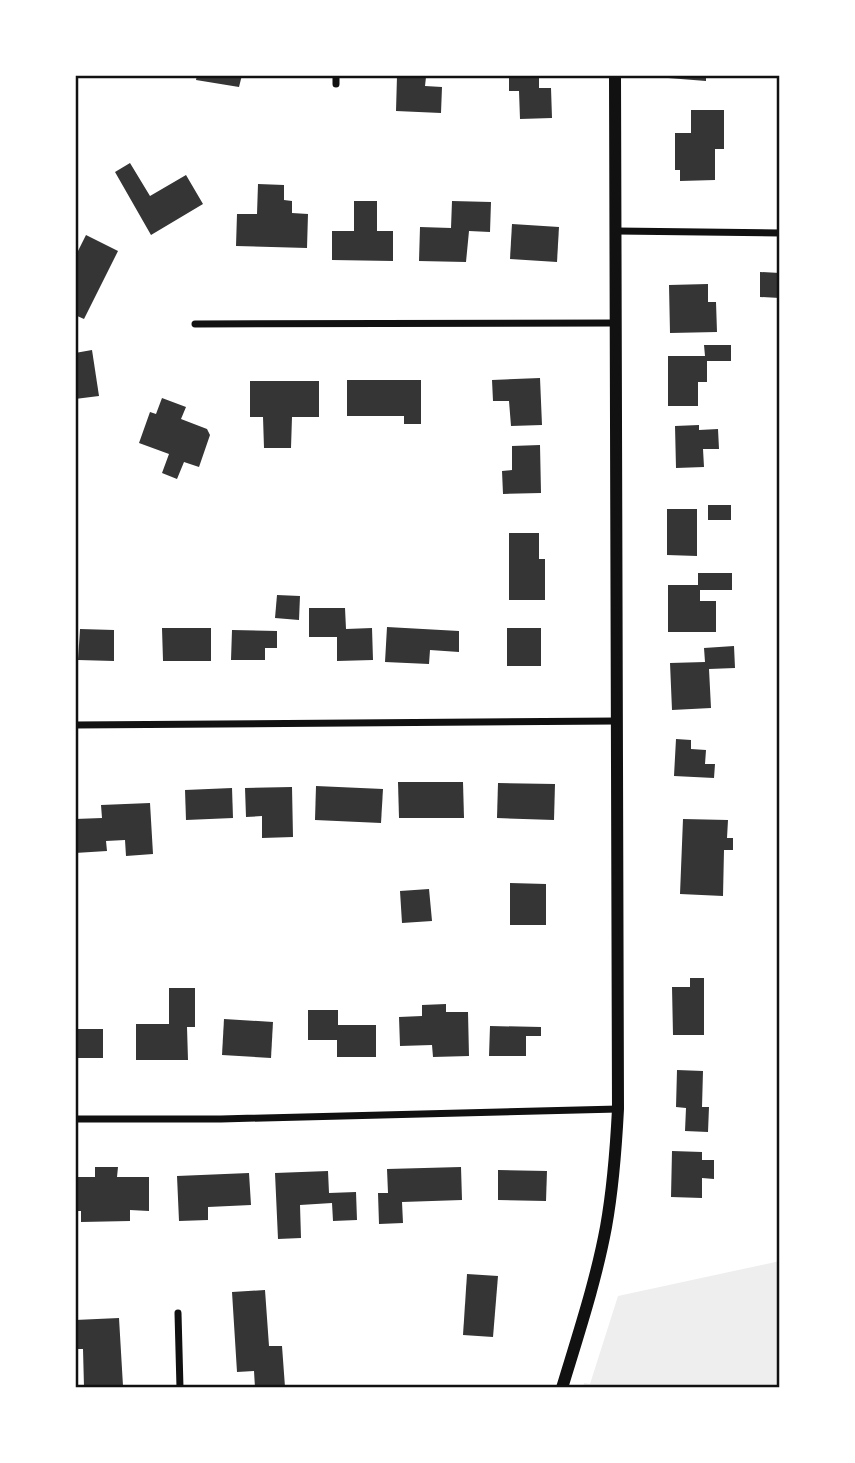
<svg xmlns="http://www.w3.org/2000/svg" width="855" height="1463" viewBox="0 0 855 1463" font-family="Commissioner,sans-serif">
  <style>
    .green { fill: #eee }
    .building { fill: #353535 }
    .lines { fill: none; stroke-linecap: round; stroke-linejoin: round }
    .minor { stroke: #111; stroke-width: 7 }
    .tertiary { stroke: #111; stroke-width: 12 }
    .neatline { fill: none; stroke: #111; stroke-width: 2.5 }
  </style>
  <rect width="100%" height="100%" fill="#fff"/>
  <path class="green" d="M780,1261v127h-197l1,-5 6,1 28,-88z"/>
  <g class="building">
    <path d="M197,75h45l-3,12 -43,-7z"/>
    <path d="M509,75h30v13h12l1,30 -32,1 -1,-28h-10z"/>
    <path d="M668,75h38v6l-38,-3z"/>
    <path d="M397,76l29,1 -1,9 17,1 -1,26 -45,-2z"/>
    <path d="M691,110h33v39h-9v31l-35,1v-11h-5v-37h16z"/>
    <path d="M130,163l20,33 36,-21 17,29 -52,31 -36,-63z"/>
    <path d="M258,184l26,1v15l8,1v12l16,1 -1,34 -71,-2 1,-32h20z"/>
    <path d="M354,201h23v30h16v30l-61,-1v-29h22z"/>
    <path d="M452,201l39,1 -1,30 -21,-1 -3,31 -47,-1 1,-34 31,1z"/>
    <path d="M512,224l47,3 -2,35 -47,-3z"/>
    <path d="M86,235l32,16 -34,68 -9,-4v-58z"/>
    <path d="M760,272l20,1v25l-20,-1z"/>
    <path d="M708,284v18h8l1,30 -47,1 -1,-48z"/>
    <path d="M704,345h27v16h-24v21h-9v24h-30v-50h37z"/>
    <path d="M92,350l7,46 -24,3v-46z"/>
    <path d="M540,378l2,47 -31,1 -2,-25h-16l-1,-21z"/>
    <path d="M347,380h74v44h-17v-8h-57z"/>
    <path d="M250,381h69v36h-27l-1,31h-27l-1,-31h-13z"/>
    <path d="M162,398l24,9 -5,12 26,10 3,6 -11,32 -15,-5 -7,17 -15,-6 7,-19 -30,-11 11,-31 6,2z"/>
    <path d="M699,425v5l19,-1 1,20h-16l1,18 -28,1 -1,-42z"/>
    <path d="M540,445l1,48 -38,1 -1,-23 10,-1v-24z"/>
    <rect x="708" y="505" width="23" height="15"/>
    <path d="M667,509h30v47l-30,-1z"/>
    <path d="M509,533h30v26h6v41h-36z"/>
    <path d="M698,573h34v17h-32v11h16v31h-48v-47h30z"/>
    <path d="M277,595l23,1 -1,24 -24,-2z"/>
    <path d="M309,608h36l1,21 26,-1 1,32 -36,1v-24h-28z"/>
    <path d="M387,627l72,4v21l-29,-2 -1,14 -44,-2z"/>
    <path d="M162,628h49v33h-48z"/>
    <rect x="507" y="628" width="34" height="38"/>
    <path d="M80,629l34,1v31l-36,-1z"/>
    <path d="M232,630l45,1v17h-12v12h-34z"/>
    <path d="M734,646l1,22 -26,1 2,39 -39,2 -2,-47 35,-1 -1,-14z"/>
    <path d="M676,739l15,1v9l15,1 -1,14h10l-1,14 -40,-2z"/>
    <path d="M398,782h65l1,36h-65z"/>
    <path d="M498,783l57,1 -1,36 -57,-2z"/>
    <path d="M316,786l67,3 -2,34 -66,-3z"/>
    <path d="M292,787l1,50 -31,1v-22l-16,1 -1,-29z"/>
    <path d="M232,788l1,30 -47,2 -1,-30z"/>
    <path d="M150,803l3,51 -27,2 -1,-16 -19,1 1,10 -32,2v-34l27,-1 -1,-13z"/>
    <path d="M683,819l45,1 -1,18h6v12h-9l-1,46 -43,-2z"/>
    <path d="M510,883l36,1v41h-36z"/>
    <path d="M429,889l3,32 -30,2 -2,-32z"/>
    <path d="M690,978h14v57h-31l-1,-48h18z"/>
    <path d="M169,988h26v39h-8l1,33h-52v-36h33z"/>
    <path d="M446,1004v8h22l1,44 -36,1 -1,-12 -32,1 -1,-29 23,-1v-11z"/>
    <path d="M308,1010h30v15h38v32h-39v-17h-29z"/>
    <path d="M224,1019l49,3 -2,36 -49,-3z"/>
    <path d="M490,1026l51,1v9h-15v20h-37z"/>
    <rect x="75" y="1029" width="28" height="29"/>
    <path d="M677,1070l26,1 -1,36h7l-1,25 -23,-1 1,-23 -10,-1z"/>
    <path d="M672,1151l30,1v8h12v19l-12,-1v20l-31,-1z"/>
    <path d="M95,1167h23l-1,10h32v34l-19,-1v11l-49,1v-11h-6v-34h20z"/>
    <path d="M461,1167l1,33 -60,2 1,21 -24,1 -1,-31h10l-1,-24z"/>
    <path d="M498,1170l49,1 -1,30 -48,-1z"/>
    <path d="M328,1171l1,22 27,-1 1,28 -24,1 -1,-18 -32,2 1,33 -23,1 -3,-66z"/>
    <path d="M249,1173l2,32 -43,2v13l-29,1 -2,-45z"/>
    <path d="M467,1274l31,2 -5,61 -30,-2z"/>
    <path d="M265,1290l4,56h13l3,41 -30,1 -1,-17 -17,1 -5,-80z"/>
    <path d="M119,1318l4,68 -39,1 -1,-38h-8v-29z"/>
  </g>
  <g class="lines">
    <g class="minor">
      <path d="M336,84v-9"/>
      <path d="M617,231l163,2"/>
      <path d="M195,324l420,-1"/>
      <path d="M75,725l541,-4"/>
      <path d="M75,1119h146l397,-10"/>
      <path d="M178,1313l2,75"/>
    </g>
    <path class="tertiary" d="M562,1388c16,-53 34,-107 44,-161 7,-39 10,-79 12,-118l-3,-1034"/>
  </g>
  <rect width="855" height="1463" fill="none" stroke="#ffffff" stroke-width="154"/>
  <rect x="77" y="77" width="701" height="1309" class="neatline"/>
</svg>
